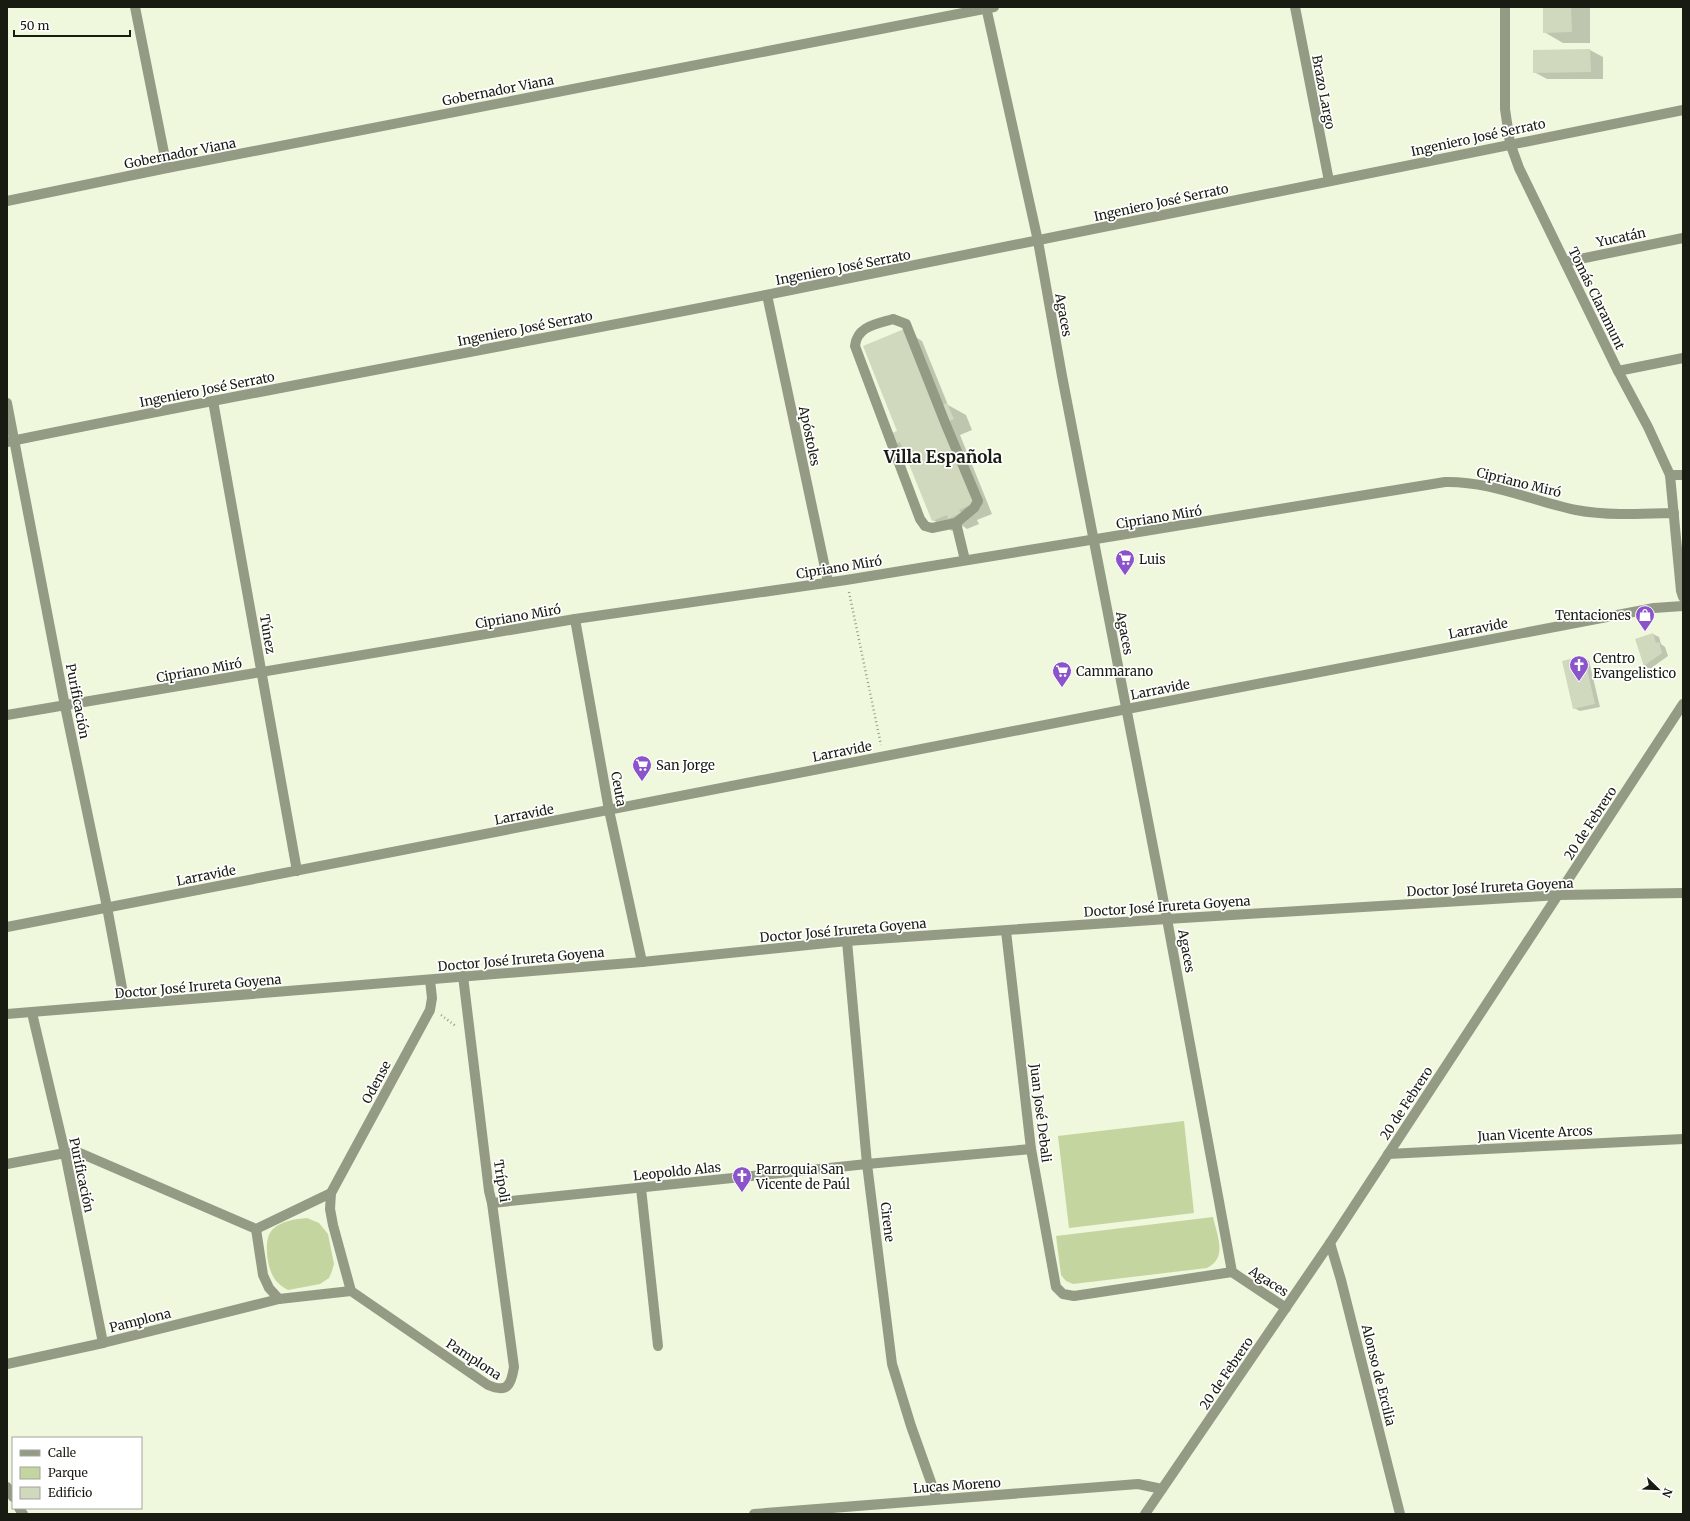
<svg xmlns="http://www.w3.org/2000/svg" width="1690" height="1521" viewBox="0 0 1690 1521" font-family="Merriweather,serif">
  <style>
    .green { fill: #c4d5a0 }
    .shadow { fill: #0003 }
    .building { fill: #d0d9be }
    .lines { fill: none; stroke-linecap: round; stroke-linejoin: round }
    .path { stroke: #959c87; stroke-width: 2.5; stroke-dasharray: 1 3; stroke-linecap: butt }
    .minor { stroke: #939b84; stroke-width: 10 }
    .labels { text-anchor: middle; stroke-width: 3.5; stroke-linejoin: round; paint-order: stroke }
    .street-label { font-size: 13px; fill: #181b11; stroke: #fff }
    .poi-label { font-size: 13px; fill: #181b11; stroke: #fff; text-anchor: start }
    .district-label { font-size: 17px; font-weight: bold; fill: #181b11; stroke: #fff }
  </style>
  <rect width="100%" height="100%" fill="#eff8dc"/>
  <g class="green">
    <path d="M1184,1121l10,92 -125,15 -11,-92z"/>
    <path d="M1213,1217c4,18 15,41 -6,51l-134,16 -7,-3 -5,-6 -5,-39z"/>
    <path d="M307,1218l12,5 9,11 6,30 -2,7 -3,7 -9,6 -32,6c-6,-3 -11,-7 -14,-12 -7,-11 -11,-38 -2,-48 8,-9 24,-11 35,-12z"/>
  </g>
  <g class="shadow">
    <path d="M1544,7h46v36h-27l-19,-11z"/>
    <path d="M1590,50l13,7v22h-56l-13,-7v-21z"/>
    <path d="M904,330l18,11 26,64 18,10 6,15 -12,5 32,79 -15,6 2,4 -12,5 -4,-3 -11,5 -19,-11 -25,-63 -19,-11 9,-15z"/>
    <path d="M1653,634l6,3 2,7 4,3 3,9 -18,13 -6,-3 -8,-27z"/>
    <path d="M1584,657l5,4 11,46 -20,4 -6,-3z"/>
  </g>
  <g class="building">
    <path d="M1543,7h28l1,25 -29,1z"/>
    <path d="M1590,49l1,23 -58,1v-23z"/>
    <path d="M904,329l31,79 12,-5 7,16 -12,5 32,79 -15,7 2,3 -13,6 -1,-4 -15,6 -32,-79 -12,5 -4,-11 13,-5 -34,-85z"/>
    <path d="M1653,633l3,10 3,-1 3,11 -18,13 -9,-27z"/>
    <path d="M1584,656l11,48 -22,5 -11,-48z"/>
  </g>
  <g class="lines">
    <g class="path">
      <path d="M849,592l32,153"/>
      <path d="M441,1015l16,12"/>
    </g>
    <g class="minor">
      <path d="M135,7l32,161"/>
      <path d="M986,7l52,234 24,135 105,543 65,353 54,36"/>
      <path d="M1295,7l34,174"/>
      <path d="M1505,7v102l5,34 9,25 99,203 30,56 22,48 11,116 2,6"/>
      <path d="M7,201l160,-33 827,-161"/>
      <path d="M1565,262l118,-24"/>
      <path d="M767,295l61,287"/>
      <path d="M893,319l13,5 40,101 32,76 -4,7 -18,15 -24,5 -7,-2 -5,-7 -65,-173c2,-20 22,-22 38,-27z"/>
      <path d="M1618,371l65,-13"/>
      <path d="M213,401l84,470"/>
      <path d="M7,403l58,303 42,201 18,97"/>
      <path d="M7,442c252,-52 506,-97 759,-147 306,-59 611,-126 917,-185"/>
      <path d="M1670,475h13"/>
      <path d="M956,523l9,37"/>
      <path d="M575,619l34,191 33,152"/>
      <path d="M7,715l568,-96 271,-39 599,-98c46,-1 87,19 131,28 32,6 66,4 98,3"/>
      <path d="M7,927l1120,-218 527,-101 29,-2"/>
      <path d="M1006,931l25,218 25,138 7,7 11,2 158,-24"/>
      <path d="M847,941l20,223 25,200 19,62 26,73"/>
      <path d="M32,1013l33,140 38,190"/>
      <path d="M7,1014l635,-52 205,-21 320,-22 392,-24 124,-2"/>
      <path d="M1388,1154l295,-15"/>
      <path d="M7,1164l58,-11h15l176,76 75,-36 99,-183 2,-12 -2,-18"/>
      <path d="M641,1188l17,158"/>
      <path d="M331,1193l-1,16 3,16 18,66"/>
      <path d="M492,1203l375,-39 164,-15"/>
      <path d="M256,1229l7,46 6,13 10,11"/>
      <path d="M1330,1243l11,37 59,234"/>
      <path d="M7,1364l96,-21 176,-44 72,-8 137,94c19,8 23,1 26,-18l-22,-164 -3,-12 -26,-215"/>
      <path d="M7,1487l6,10"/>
      <path d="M19,1508l4,6"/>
      <path d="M754,1514l384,-30 24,5"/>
      <path d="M1145,1514l185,-271 353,-539"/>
    </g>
  </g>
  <defs>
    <g id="supermarket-pin" transform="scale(1)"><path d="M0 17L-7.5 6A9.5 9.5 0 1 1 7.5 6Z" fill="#8b54cb" stroke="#fff"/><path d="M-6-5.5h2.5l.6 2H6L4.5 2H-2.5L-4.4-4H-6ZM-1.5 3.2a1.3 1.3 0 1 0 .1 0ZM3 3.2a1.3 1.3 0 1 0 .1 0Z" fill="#fff"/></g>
    <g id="shop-pin" transform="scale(1)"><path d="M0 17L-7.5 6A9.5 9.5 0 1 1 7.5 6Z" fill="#8b54cb" stroke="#fff"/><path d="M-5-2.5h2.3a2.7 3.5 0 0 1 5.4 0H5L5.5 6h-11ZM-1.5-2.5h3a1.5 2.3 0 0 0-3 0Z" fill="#fff"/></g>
    <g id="church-pin" transform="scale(1)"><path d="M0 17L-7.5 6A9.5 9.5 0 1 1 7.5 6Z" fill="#8b54cb" stroke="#fff"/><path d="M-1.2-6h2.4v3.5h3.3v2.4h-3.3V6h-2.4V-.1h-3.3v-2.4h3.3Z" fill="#fff"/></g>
  </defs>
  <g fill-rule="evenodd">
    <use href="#supermarket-pin" x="1125" y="559"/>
    <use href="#shop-pin" x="1645" y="615"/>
    <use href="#church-pin" x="1579" y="665"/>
    <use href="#supermarket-pin" x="1062" y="671"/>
    <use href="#supermarket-pin" x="642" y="765"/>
    <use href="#church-pin" x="742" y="1176"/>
  </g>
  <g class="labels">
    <g class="street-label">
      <text transform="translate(498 90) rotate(-11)" y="5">Gobernador Viana</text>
      <text transform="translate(1324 92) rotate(79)" y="5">Brazo Largo</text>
      <text transform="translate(1478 137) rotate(-12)" y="5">Ingeniero José Serrato</text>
      <text transform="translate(180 153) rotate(-11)" y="5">Gobernador Viana</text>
      <text transform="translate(1161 202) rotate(-12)" y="5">Ingeniero José Serrato</text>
      <text transform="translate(1621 237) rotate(-12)" y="5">Yucatán</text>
      <text transform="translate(843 267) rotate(-11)" y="5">Ingeniero José Serrato</text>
      <text transform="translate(1597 298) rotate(64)" y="5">Tomás Claramunt</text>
      <text transform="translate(1064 315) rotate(80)" y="5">Agaces</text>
      <text transform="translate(525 328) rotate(-11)" y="5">Ingeniero José Serrato</text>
      <text transform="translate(207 389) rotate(-11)" y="5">Ingeniero José Serrato</text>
      <text transform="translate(810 436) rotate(78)" y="5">Apóstoles</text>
      <text transform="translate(1519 482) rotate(14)" y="5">Cipriano Miró</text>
      <text transform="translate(1159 517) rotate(-9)" y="5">Cipriano Miró</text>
      <text transform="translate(839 567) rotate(-9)" y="5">Cipriano Miró</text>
      <text transform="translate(518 616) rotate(-10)" y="5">Cipriano Miró</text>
      <text transform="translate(1478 628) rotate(-11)" y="5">Larravide</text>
      <text transform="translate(1125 633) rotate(79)" y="5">Agaces</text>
      <text transform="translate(268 634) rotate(80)" y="5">Túnez</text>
      <text transform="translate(199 670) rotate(-10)" y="5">Cipriano Miró</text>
      <text transform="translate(1160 689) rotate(-11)" y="5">Larravide</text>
      <text transform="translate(78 701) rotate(79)" y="5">Purificación</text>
      <text transform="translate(842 751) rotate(-11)" y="5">Larravide</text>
      <text transform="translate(619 789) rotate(80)" y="5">Ceuta</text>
      <text transform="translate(524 814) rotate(-11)" y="5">Larravide</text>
      <text transform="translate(1590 823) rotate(-57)" y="5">20 de Febrero</text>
      <text transform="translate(206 875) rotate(-11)" y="5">Larravide</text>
      <text transform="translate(1490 887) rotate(-3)" y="5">Doctor José Irureta Goyena</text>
      <text transform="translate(1167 906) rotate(-4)" y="5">Doctor José Irureta Goyena</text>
      <text transform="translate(843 930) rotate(-5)" y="5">Doctor José Irureta Goyena</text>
      <text transform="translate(1187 951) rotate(80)" y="5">Agaces</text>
      <text transform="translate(521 959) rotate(-5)" y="5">Doctor José Irureta Goyena</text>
      <text transform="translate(198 986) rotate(-5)" y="5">Doctor José Irureta Goyena</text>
      <text transform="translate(376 1082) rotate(-62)" y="5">Odense</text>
      <text transform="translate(1406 1103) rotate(-57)" y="5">20 de Febrero</text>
      <text transform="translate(1041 1113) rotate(83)" y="5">Juan José Debali</text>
      <text transform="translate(1535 1133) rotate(-3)" y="5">Juan Vicente Arcos</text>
      <text transform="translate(677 1171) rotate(-6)" y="5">Leopoldo Alas</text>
      <text transform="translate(82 1175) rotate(78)" y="5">Purificación</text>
      <text transform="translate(502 1181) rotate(81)" y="5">Trípoli</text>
      <text transform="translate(888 1222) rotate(83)" y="5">Cirene</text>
      <text transform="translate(1269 1281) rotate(33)" y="5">Agaces</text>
      <text transform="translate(140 1320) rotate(-14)" y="5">Pamplona</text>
      <text transform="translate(474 1359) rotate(33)" y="5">Pamplona</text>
      <text transform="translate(1226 1373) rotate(-56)" y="5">20 de Febrero</text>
      <text transform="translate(1379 1375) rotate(76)" y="5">Alonso de Ercilia</text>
      <text transform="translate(957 1485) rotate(-4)" y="5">Lucas Moreno</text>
    </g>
    <g class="poi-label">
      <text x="1139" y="564">Luis</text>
      <text x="1631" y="620" text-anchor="end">Tentaciones</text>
      <text x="1593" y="663">Centro<tspan x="1593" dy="15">Evangelistico</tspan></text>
      <text x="1076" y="676">Cammarano</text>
      <text x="656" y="770">San Jorge</text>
      <text x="756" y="1174">Parroquia San<tspan x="756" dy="15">Vicente de Paúl</tspan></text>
    </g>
    <g class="district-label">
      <text x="943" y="463">Villa Española</text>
    </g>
  </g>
  <rect width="1690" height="1521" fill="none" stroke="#181b11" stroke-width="16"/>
  <rect x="12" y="1437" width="130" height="72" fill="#ffffff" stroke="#a3a4a0"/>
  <rect x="20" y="1450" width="20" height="6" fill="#939b84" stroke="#a3a4a0"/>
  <text x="48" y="1457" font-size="12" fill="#181b11">Calle</text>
  <rect x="20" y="1467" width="20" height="12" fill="#c4d5a0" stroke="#a3a4a0"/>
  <text x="48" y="1477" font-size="12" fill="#181b11">Parque</text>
  <rect x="20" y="1487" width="20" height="12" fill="#d0d9be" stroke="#a3a4a0"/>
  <text x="48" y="1497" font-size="12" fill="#181b11">Edificio</text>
  <g transform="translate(1658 1489) rotate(113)" stroke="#ffffff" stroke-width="3" paint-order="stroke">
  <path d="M0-3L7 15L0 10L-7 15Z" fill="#181b11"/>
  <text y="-6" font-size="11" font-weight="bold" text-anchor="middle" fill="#181b11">N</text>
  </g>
  <path d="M14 30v6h116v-6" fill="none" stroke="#181b11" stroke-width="2"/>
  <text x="20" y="30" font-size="12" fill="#181b11" stroke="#ffffff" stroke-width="3" paint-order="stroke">50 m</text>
</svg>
